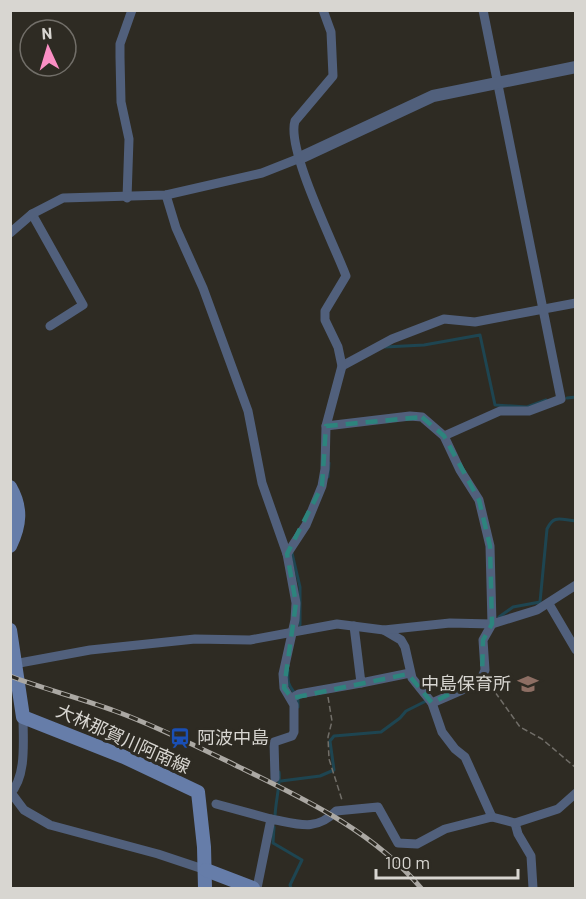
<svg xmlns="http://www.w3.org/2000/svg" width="586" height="899" viewBox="0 0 586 899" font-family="Barlow,'Noto Sans JP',sans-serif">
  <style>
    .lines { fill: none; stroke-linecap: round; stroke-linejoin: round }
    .stream { stroke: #1e4551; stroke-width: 3 }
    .path { stroke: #716e68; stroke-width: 1.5; stroke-dasharray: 6 3; stroke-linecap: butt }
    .minor { stroke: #51607c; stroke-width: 9 }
    .tertiary { stroke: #51607c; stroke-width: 12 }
    .secondary { stroke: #667da9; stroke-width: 14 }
    .rail-casing { stroke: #aba8a3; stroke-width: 5 }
    .rail { stroke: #2e2b23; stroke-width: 3; stroke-dasharray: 9; stroke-linecap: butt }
    .marked { fill: none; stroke: #2d847d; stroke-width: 4.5; stroke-dasharray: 12 8; stroke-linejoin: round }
    .labels { text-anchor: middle; stroke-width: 6; stroke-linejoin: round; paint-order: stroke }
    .poi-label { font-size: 18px; fill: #d8d6d1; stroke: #2e2b23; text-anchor: end }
    .street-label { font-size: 18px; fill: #d8d6d1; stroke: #2e2b23 }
  </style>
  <rect width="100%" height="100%" fill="#2e2b23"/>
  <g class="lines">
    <g class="stream">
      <path d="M385,347l39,-2 56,-10 15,70 32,2 19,-7"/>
      <path d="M567,398l9,-1"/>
      <path d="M328,477l1,-14"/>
      <path d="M292,553l8,34v38"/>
      <path d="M499,617l14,-10 27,-5 7,-73c7,-15 14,-9 29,-8"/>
      <path d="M288,670c-1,17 2,15 10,28v9"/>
      <path d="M281,781l39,-5 14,-6 -4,-29 4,-5 47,-4 19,-14 6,-7 20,-10"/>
      <path d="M275,817c0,-13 6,-36 4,-45"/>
      <path d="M274,827l-1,16 29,17 -12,25 1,3"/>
    </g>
    <g class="path">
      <path d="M490,685l30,42 22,12 34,29"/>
      <path d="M328,697l4,24 -4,16 1,22 13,41"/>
    </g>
    <g class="minor">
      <path d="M166,195l10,33 27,60 45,123 14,72 25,71 9,49 -1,17 -12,54 1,14 10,17v27l-2,4 -18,6 1,36"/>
      <path d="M127,198l2,-59 -8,-37 -1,-45v-13l12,-34"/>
      <path d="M32,214l51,91 -33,21"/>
      <path d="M10,233l22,-19 31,-16 103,-3 96,-22 38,-15"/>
      <path d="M342,366l50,-27 52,-20 31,3 101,-19"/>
      <path d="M326,426l84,-10 12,1 22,19 16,34 19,30 11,46 2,78 -9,16 2,30 -3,7 -20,13 -30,13"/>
      <path d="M444,436l56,-25h29l32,-12 -78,-389"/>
      <path d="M287,554l19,-29 16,-39 3,-17 1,-43 16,-60 -4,-19 -13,-27v-9l21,-35c-12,-32 -60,-127 -51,-155l38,-45 -2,-44 -8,-22"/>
      <path d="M549,604l27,46"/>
      <path d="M354,626l7,57 49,-10"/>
      <path d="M384,630l17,10 4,7 7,31 20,25 10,29 13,17 10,8 27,60"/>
      <path d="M14,664l76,-14 105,-11 55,1 87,-16 47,6 66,-7 42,1 45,-14 39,-25"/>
      <path d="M292,698l7,-4 62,-11"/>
      <path d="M10,794c17,-18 13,-53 13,-77"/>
      <path d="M12,794l12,16 26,15 108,29 48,16"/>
      <path d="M216,804l55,15"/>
      <path d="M515,823l3,11 13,22 2,32"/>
      <path d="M257,888l14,-69c27,5 45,13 65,-8l42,-4 20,36 19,1 28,-15 47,-12 23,6 43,-14 18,-16"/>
    </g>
    <path class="tertiary" d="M300,158l133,-62 143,-29"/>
    <g class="secondary">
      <path d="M10,487c12,21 10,38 0,59"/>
      <path d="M10,630l13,87 101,40 74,35 6,55 1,41"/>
      <path d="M206,870l47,18"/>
    </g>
    <g class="rail-casing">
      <path id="rail" d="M10,676c34,13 70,22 105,35 41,15 81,35 120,54 67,33 137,65 186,123"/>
    </g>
    <use href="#rail" class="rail"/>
  </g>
  <path class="marked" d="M422,417l22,19 35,64 11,46 2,78 -9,16 -1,37 -50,26 -24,-29 -116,24 -8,-10 12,-85 -9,-49 35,-68 4,-60z"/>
  <defs>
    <g id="school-bare" transform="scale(1.62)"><path d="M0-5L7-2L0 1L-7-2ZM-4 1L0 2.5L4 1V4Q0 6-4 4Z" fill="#8d6e63" stroke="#2e2b23" stroke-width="2.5" paint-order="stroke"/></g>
    <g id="station-bare" transform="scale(1.62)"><path d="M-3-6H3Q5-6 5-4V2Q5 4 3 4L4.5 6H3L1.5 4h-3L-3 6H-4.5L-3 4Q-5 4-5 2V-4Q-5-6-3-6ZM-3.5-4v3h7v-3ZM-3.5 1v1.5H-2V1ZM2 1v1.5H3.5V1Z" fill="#1a4fb4" stroke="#2e2b23" stroke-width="2.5" paint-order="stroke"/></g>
  </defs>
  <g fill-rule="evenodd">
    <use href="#school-bare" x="528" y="684"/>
    <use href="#station-bare" x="180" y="738"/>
  </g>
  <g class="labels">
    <g class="poi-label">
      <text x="511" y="690">中島保育所</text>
      <text x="197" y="744" text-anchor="start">阿波中島</text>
    </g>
    <g class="street-label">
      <text transform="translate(123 739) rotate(24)" y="6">大林那賀川阿南線</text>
    </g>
  </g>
  <rect width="586" height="899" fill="none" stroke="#d8d6d1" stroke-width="24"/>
  <g transform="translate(48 48) rotate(356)"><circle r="28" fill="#2e2b23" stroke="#726f69" stroke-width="1.5"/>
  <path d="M0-4.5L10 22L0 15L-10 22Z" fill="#fb8fc4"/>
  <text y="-9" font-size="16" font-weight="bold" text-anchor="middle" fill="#d8d6d1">N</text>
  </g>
  <path d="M376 869v9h142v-9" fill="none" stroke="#d8d6d1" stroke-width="3"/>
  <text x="385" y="869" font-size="18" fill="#d8d6d1" stroke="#2e2b23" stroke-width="4.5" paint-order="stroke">100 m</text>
</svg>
